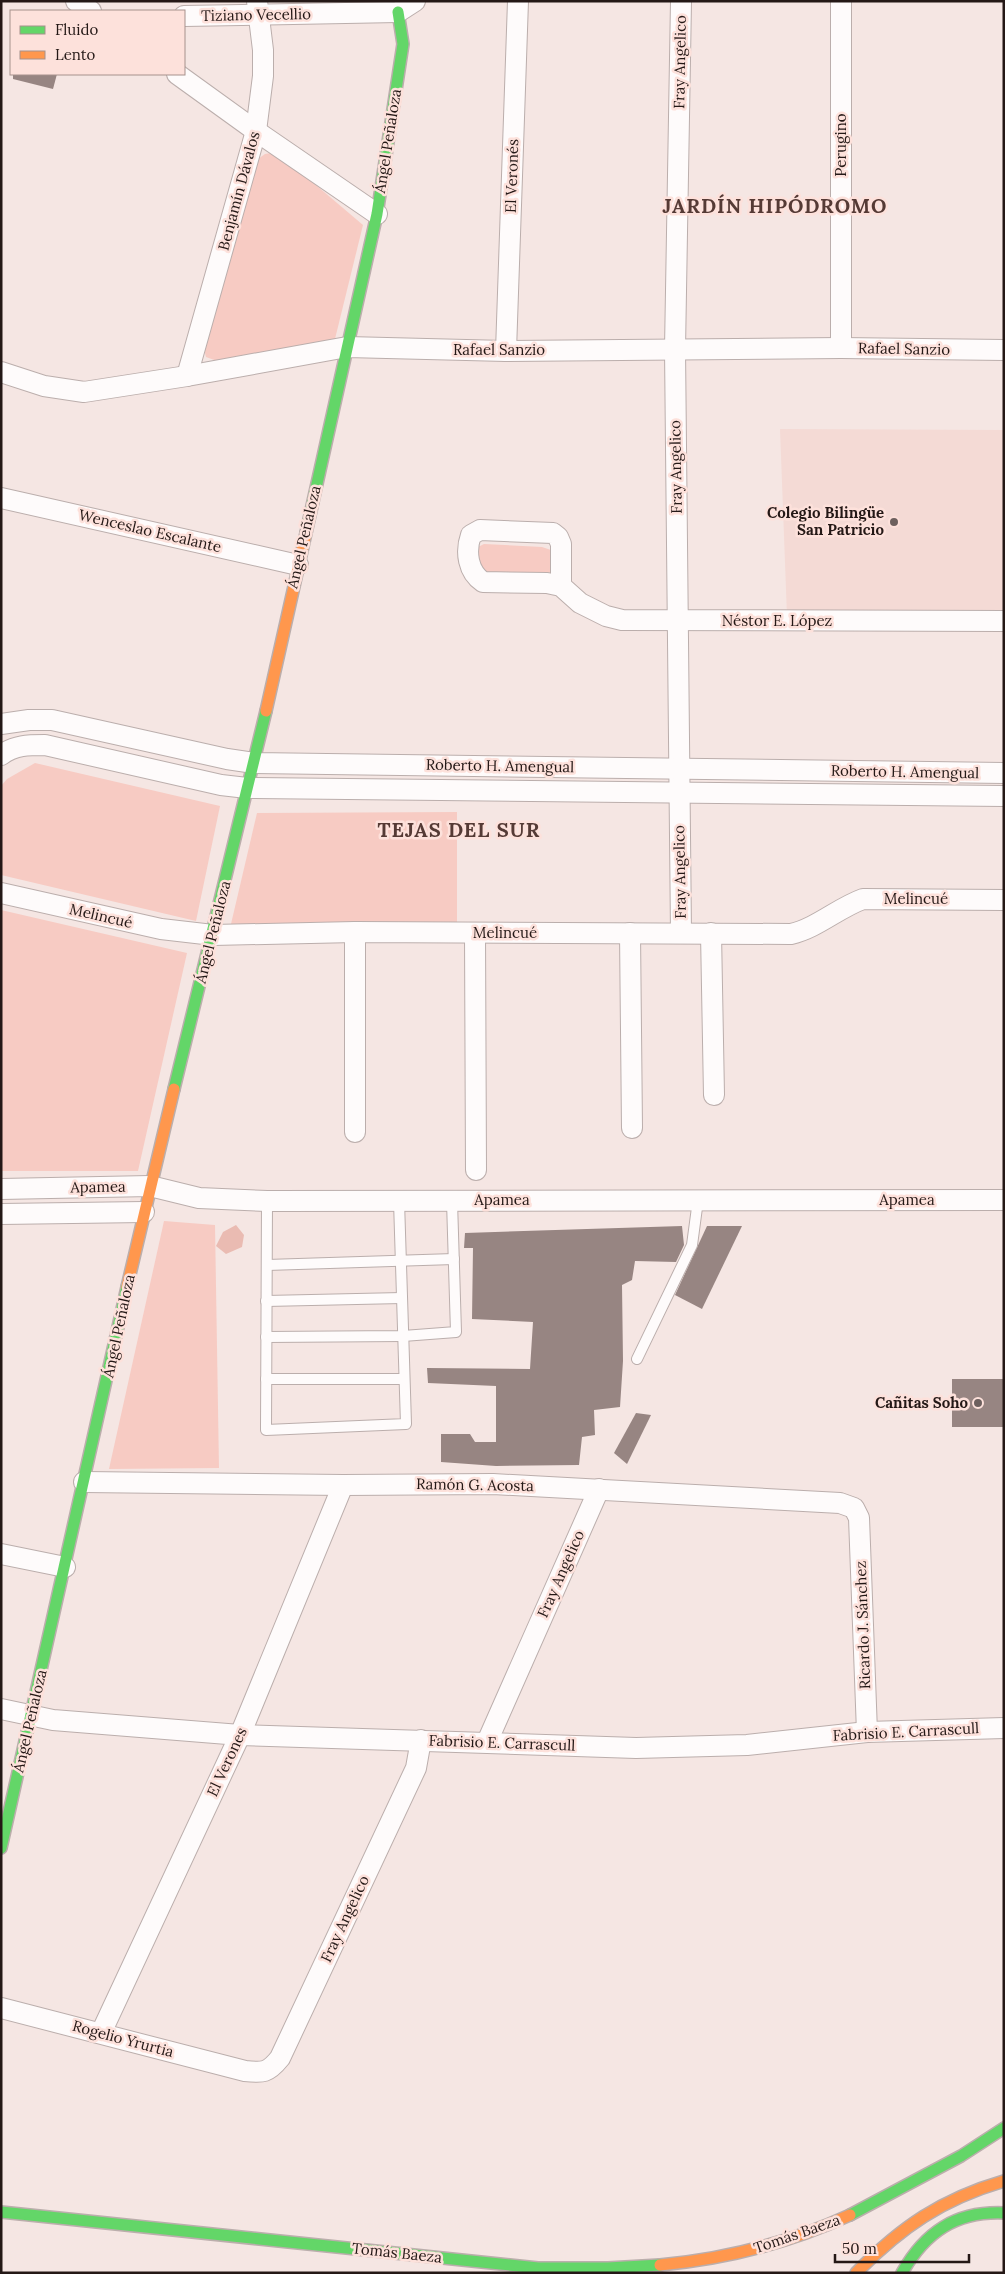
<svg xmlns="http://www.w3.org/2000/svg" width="1005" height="2274" viewBox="0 0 1005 2274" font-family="Lora,serif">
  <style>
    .built { fill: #f4dad5 }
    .green { fill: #f7cbc3 }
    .forest { fill: #eabbb2 }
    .building { fill: #978582 }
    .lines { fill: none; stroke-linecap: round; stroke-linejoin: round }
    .lane-casing { stroke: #bbaeac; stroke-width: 12 }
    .street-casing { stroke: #bbaeac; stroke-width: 22 }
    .fast-casing { stroke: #bbaeac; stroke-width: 14 }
    .slow-casing { stroke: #bbaeac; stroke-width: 14 }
    .lane { stroke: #fefbfb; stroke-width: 10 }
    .street { stroke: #fefbfb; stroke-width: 20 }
    .fast { stroke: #63d668; stroke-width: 11 }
    .slow { stroke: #ff974d; stroke-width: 11 }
    .poi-dot { fill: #6d605e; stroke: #fde1db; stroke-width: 2 }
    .labels { text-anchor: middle; stroke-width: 5; stroke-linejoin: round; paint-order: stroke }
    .street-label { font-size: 15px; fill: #241816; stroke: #fde1db }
    .poi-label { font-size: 15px; font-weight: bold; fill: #241816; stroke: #fde1db; text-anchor: end }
    .district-label { font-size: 20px; font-weight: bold; letter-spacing: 1px; fill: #553a35; stroke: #fde1db }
  </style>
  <rect width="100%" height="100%" fill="#f5e6e3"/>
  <path class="built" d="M780,429l224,1v183l-217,3z"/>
  <g class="green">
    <path d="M277,152l86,73 -29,118 -117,18 -11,-4 -3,-12 55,-186 7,-5z"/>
    <path d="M484,544l58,3 9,3 5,6 -5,16 -8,2h-55l-10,-4 -2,-15 2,-8z"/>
    <path d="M35,763l185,43 -24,115 -195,-46v-89l6,-7z"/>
    <path d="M457,812v111l-226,1 26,-111z"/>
    <path d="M1,910l186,43 -49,218h-137z"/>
    <path d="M164,1221l51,4 4,243 -110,1z"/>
  </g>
  <path class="forest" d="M236,1225l8,10 -2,12 -16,7 -10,-8 7,-14z"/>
  <g class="building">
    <path d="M13,74h44l-4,15 -40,-10z"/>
    <path d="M682,1226l2,19 -8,17 -41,-1 -3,19 -10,5 1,76 -3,46 -26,3 1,25 -13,2 -3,28 -83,1 -55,-4v-28h29l5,8h21v-56l-68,-3 -1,-15 103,1 3,-47 -61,-3 1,-71h-9l1,-15z"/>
    <path d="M707,1226h35l-40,83 -27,-14z"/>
    <rect x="952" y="1379" width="52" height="48"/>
    <path d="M636,1413l15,2 -24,49 -13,-11z"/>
  </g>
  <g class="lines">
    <g class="lane-casing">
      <g id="lane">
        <path d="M267,1201l-1,229 140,-6 -7,-223"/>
        <path d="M267,1265l187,-6"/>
        <path d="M266,1301l136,-3"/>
        <path d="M266,1337l137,-1 53,-4 -4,-131"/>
        <path d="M637,1359l55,-114 6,-45"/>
        <path d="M266,1379h138"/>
      </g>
    </g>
    <g class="street-casing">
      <g id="street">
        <path d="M76,1l15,10"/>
        <path d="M681,1l-6,348 6,584"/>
        <path d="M841,1v347"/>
        <path d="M184,16l214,-4 17,-11"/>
        <path d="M177,74l79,57 121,83"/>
        <path d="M506,351l12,-350"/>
        <path d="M1,372l43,14 40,6 103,-16 160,-29 159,4 335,-3 163,2"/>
        <path d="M187,376l69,-245 7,-55v-26l-6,-49"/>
        <path d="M1,498l297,67"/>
        <path d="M561,586v-42l-3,-7 -5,-4 -73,-3 -9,5c-6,17 -3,37 12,47l64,1 14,3 19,17 26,13 16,4 382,1"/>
        <path d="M1,724l28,-4h23l175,39 27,4 750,10"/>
        <path d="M1,755c14,-10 27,-10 44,-10l176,40 26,3 757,8"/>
        <path d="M1,893l160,36 52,6 142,-3 436,2c26,-6 47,-26 72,-35l141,1"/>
        <path d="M355,932v200"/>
        <path d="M475,933l1,237"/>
        <path d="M630,933l2,195"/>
        <path d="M711,933l3,162"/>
        <path d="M1,1189l149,-3 49,12 68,3 737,-1"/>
        <path d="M1,1214l143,-2"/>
        <path d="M84,1482l259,3 150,-1 347,19 14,5 5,10 8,214"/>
        <path d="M1,1554l64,13"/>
        <path d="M1,1709l52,11 187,15 396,13 111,-3 120,-13 137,-4"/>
        <path d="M487,1742l112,-253"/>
        <path d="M1,2008l244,63c18,2 23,2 35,-13l136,-290 5,-28"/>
        <path d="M101,2033l139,-298 103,-250"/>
      </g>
    </g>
    <g class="fast-casing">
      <g id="fast">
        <path d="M306,533l71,-319 26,-170 -5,-32"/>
        <path d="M174,1089l92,-378"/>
        <path d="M1,1848l126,-561"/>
        <path d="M1,2212l537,56h70l52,-3"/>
        <path d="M850,2215l111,-59 43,-28"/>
        <path d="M902,2273c23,-41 54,-62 102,-60"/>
      </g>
    </g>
    <g class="slow-casing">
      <g id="slow">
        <path d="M266,711l40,-178"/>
        <path d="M127,1287l47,-198"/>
        <path d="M660,2265c66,-6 129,-22 190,-50"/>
        <path d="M856,2273c45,-46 86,-74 148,-92"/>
      </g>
    </g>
    <use href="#lane" class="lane"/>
    <use href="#street" class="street"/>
    <use href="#fast" class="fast"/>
    <use href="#slow" class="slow"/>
  </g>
  <g class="poi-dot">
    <circle cx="894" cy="522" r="5"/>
    <circle cx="978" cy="1403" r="5"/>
  </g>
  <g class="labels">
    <g class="street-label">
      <text transform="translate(256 15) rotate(-1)" y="5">Tiziano Vecellio</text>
      <text transform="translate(680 62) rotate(-89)" y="5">Fray Angelico</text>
      <text transform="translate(388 141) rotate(-81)" y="5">Ángel Peñaloza</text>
      <text transform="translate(841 145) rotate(-90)" y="5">Perugino</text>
      <text transform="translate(512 176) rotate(-88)" y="5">El Veronés</text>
      <text transform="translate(239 191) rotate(-75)" y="5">Benjamín Dávalos</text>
      <text transform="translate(904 349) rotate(1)" y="5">Rafael Sanzio</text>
      <text x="499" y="355">Rafael Sanzio</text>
      <text transform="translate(676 467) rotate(-91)" y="5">Fray Angelico</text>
      <text transform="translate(150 531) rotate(13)" y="5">Wenceslao Escalante</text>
      <text transform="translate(304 537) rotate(-77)" y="5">Ángel Peñaloza</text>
      <text x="777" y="626">Néstor E. López</text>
      <text transform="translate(500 766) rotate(1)" y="5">Roberto H. Amengual</text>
      <text transform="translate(905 772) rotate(1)" y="5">Roberto H. Amengual</text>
      <text transform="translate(680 872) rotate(-91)" y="5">Fray Angelico</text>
      <text x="916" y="904">Melincué</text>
      <text transform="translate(101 916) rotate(13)" y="5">Melincué</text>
      <text transform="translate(213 932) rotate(-76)" y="5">Ángel Peñaloza</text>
      <text x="505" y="938">Melincué</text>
      <text transform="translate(98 1187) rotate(-1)" y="5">Apamea</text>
      <text x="502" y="1205">Apamea</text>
      <text x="907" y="1205">Apamea</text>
      <text transform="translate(119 1326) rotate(-78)" y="5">Ángel Peñaloza</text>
      <text transform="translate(475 1485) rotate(1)" y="5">Ramón G. Acosta</text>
      <text transform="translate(561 1574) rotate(-66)" y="5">Fray Angelico</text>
      <text transform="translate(863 1625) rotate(-92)" y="5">Ricardo J. Sánchez</text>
      <text transform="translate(30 1721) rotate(-77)" y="5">Ángel Peñaloza</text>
      <text transform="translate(906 1732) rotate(-3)" y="5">Fabrisio E. Carrascull</text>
      <text transform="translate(502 1743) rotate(2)" y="5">Fabrisio E. Carrascull</text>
      <text transform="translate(227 1762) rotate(-65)" y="5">El Verones</text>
      <text transform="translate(345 1919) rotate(-65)" y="5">Fray Angelico</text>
      <text transform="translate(123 2039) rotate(15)" y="5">Rogelio Yrurtia</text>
      <text transform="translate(797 2234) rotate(-19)" y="5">Tomás Baeza</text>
      <text transform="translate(397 2253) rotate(6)" y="5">Tomás Baeza</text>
    </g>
    <g class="poi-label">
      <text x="884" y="518">Colegio Bilingüe<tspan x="884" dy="17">San Patricio</tspan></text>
      <text x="968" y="1408">Cañitas Soho</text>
    </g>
    <g class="district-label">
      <text x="775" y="213">JARDÍN HIPÓDROMO</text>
      <text x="459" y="837">TEJAS DEL SUR</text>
    </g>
  </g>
  <rect width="1005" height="2274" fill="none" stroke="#241816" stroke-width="5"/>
  <rect x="10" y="10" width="175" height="65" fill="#fde1db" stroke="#a6918c"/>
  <rect x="20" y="26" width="25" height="8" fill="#63d668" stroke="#a6918c"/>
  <text x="55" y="35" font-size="15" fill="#241816">Fluido</text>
  <rect x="20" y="51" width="25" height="8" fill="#ff974d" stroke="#a6918c"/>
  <text x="55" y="60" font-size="15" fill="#241816">Lento</text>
  <path d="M835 2254v8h134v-8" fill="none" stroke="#241816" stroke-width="2.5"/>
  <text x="842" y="2254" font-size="15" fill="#241816" stroke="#fde1db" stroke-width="4" paint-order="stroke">50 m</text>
</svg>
